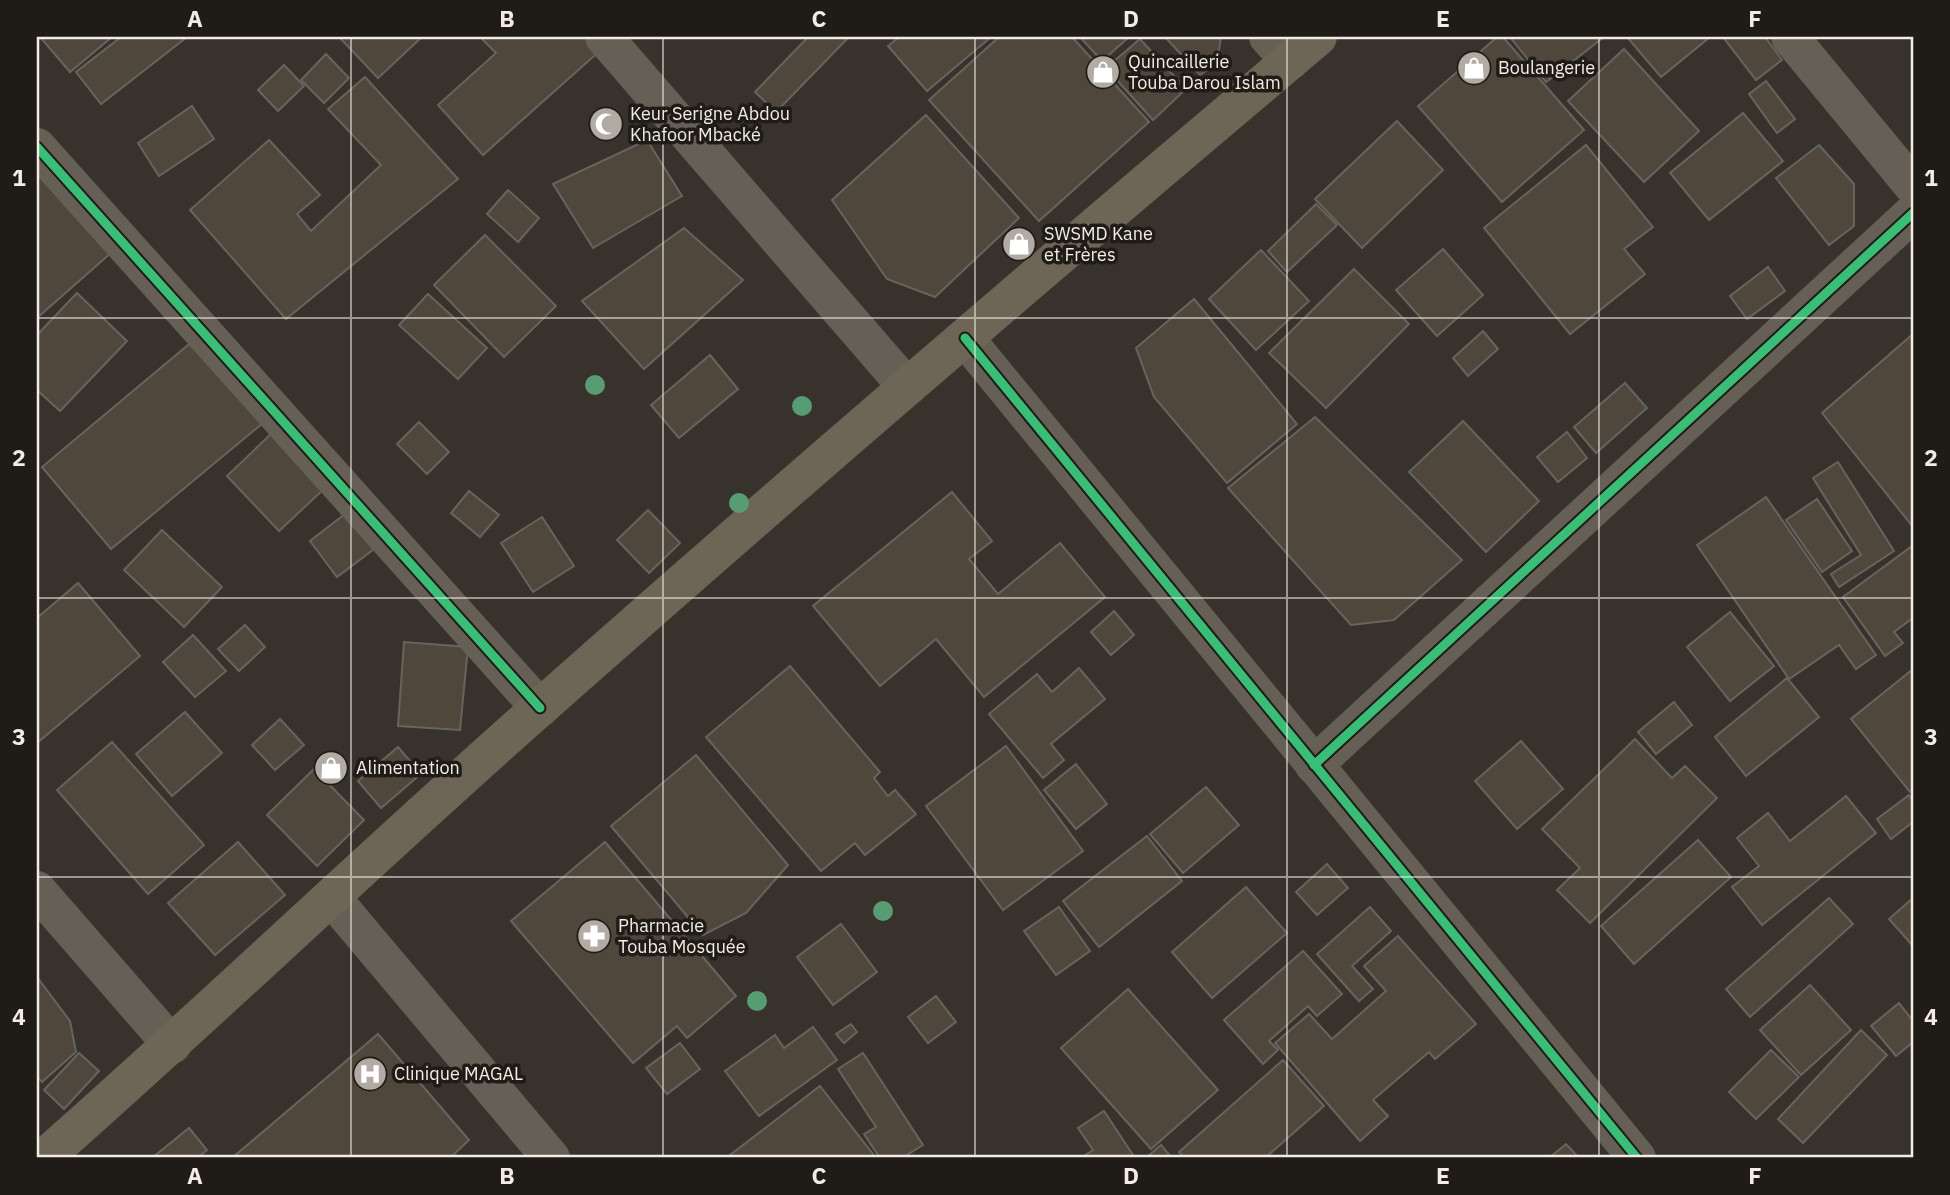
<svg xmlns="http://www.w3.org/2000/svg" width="1950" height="1195" viewBox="0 0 1950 1195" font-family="'IBM Plex Sans',sans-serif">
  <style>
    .building { fill: #4f473c; stroke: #67635e; stroke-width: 2 }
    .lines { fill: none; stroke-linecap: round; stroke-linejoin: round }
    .minor { stroke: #655f55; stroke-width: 38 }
    .major { stroke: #6d6556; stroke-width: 38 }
    .cycleway-casing { stroke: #1f1b16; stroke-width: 13 }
    .cycleway { stroke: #3abd76; stroke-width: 9 }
    .tree { fill: #589c74 }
    .grid { fill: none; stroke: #f2ece5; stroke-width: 2; stroke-opacity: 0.55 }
    .labels { text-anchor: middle; stroke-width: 7; stroke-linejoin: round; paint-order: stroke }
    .poi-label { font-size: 18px; fill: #f2ece5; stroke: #1f1b16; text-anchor: start }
    .neatline { fill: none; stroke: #f2ece5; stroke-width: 2.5 }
    .grid-label { font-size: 23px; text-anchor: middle; font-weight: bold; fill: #f2ece5 }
  </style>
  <rect width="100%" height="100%" fill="#37322c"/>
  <g class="building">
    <path d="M40,37h72l-42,35z"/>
    <path d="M121,37h66l-86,67 -25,-32z"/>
    <path d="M339,37h83l-44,41z"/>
    <path d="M480,37h112l11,11 -120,107 -45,-50 58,-52z"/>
    <path d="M808,37h41l-73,75 -21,-20z"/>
    <path d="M899,37h92l-64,54 -39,-45z"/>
    <path d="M999,37h73l77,85 -110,99 -110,-121z"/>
    <path d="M1080,37h49l-27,24z"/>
    <path d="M1165,37h56l-4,26 -17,12z"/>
    <path d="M1497,37h6l81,93 -82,72 -84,-96z"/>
    <path d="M1510,37h94l-58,45z"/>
    <path d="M1627,37h83l-49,40z"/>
    <path d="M1723,37h42l17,23 -26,20z"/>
    <path d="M1140,39l46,50 -33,31 -47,-52z"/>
    <path d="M1624,49l75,82 -55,51 -76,-81z"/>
    <path d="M326,54l23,24 -25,25 -23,-23z"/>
    <path d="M284,65l20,21 -26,25 -20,-21z"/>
    <path d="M365,77l93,102 -172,140 -96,-109 79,-70 51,55 -23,19 14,17 70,-66 -53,-56z"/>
    <path d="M1766,81l29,38 -18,14 -28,-39z"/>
    <path d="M192,106l22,33 -55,37 -21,-33z"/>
    <path d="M1743,113l40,48 -74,59 -39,-47z"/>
    <path d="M926,115l93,103 -84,79 -48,-18 -55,-79z"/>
    <path d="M1397,121l46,49 -81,78 -47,-49z"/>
    <path d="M647,140l35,56 -89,52 -40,-64z"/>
    <path d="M1586,145l67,82 -29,22 21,25 -75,60 -86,-106z"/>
    <path d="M1819,145l35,39v42l-25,19 -53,-67z"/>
    <path d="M37,168l75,84 -75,66z"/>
    <path d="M508,190l31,28 -21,24 -31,-28z"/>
    <path d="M1316,204l21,21 -50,47 -19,-21z"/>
    <path d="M684,228l59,52 -99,89 -62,-68z"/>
    <path d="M485,235l71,71 -52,51 -70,-72z"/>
    <path d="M1443,249l40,46 -46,41 -41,-46z"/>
    <path d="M1261,250l48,51 -53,49 -47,-51z"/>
    <path d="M1768,267l17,24 -38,28 -17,-23z"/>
    <path d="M1354,269l55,55 -83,84 -57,-55z"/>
    <path d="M77,293l50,48 -67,70 -23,-21v-55z"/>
    <path d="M428,294l59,54 -29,31 -59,-54z"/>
    <path d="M1194,299l103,125 -70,59 -73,-86 -18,-49z"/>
    <path d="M1483,331l15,18 -30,27 -15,-18z"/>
    <path d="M1913,334v193l-91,-114z"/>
    <path d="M194,340l69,83 -152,126 -69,-82z"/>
    <path d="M710,355l28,34 -59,49 -28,-33z"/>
    <path d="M1625,383l22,25 -51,45 -22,-26z"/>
    <path d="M1315,417l147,143 -68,60 -43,5 -123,-137z"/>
    <path d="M1463,421l76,80 -53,51 -77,-80z"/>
    <path d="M419,422l30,30 -22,22 -30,-30z"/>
    <path d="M273,432l52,56 -46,43 -52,-55z"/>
    <path d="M1567,432l20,26 -29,24 -21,-25z"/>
    <path d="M1838,462l56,89 -55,36 -8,-13 30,-19 -48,-77z"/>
    <path d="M469,491l30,24 -19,22 -29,-24z"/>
    <path d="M952,492l40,49 -23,18 29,35 62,-51 45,54 -121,100 -48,-58 -56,47 -67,-80z"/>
    <path d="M1766,497l110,158 -20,14 -17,-24 -50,34 -92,-134z"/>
    <path d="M1817,499l35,52 -30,21 -36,-52z"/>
    <path d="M354,507l28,36 -45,34 -27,-36z"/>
    <path d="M648,510l32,33 -31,30 -32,-33z"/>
    <path d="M542,517l32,49 -41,26 -32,-49z"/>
    <path d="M162,530l60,57 -38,40 -60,-57z"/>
    <path d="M1912,546l1,72 -19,14 9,11 -18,13 -42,-59z"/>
    <path d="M78,583l62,73 -103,87v-125z"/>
    <path d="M1114,611l20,24 -23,20 -20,-23z"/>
    <path d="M1730,612l44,54 -44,35 -43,-54z"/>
    <path d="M245,625l20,22 -26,24 -21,-22z"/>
    <path d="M193,635l33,36 -31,26 -32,-35z"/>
    <path d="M404,642l64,5 -8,83 -62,-4z"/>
    <path d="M790,666l90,106 -6,6 14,18 7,-6 21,24 -51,41 -10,-12 -34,28 -115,-134z"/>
    <path d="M1079,668l26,31 -54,45 13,16 -21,18 -54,-64 48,-40 15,18z"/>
    <path d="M1913,669v121l-3,2 -59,-73z"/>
    <path d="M1787,678l32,39 -73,59 -31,-39z"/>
    <path d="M1674,702l18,23 -36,29 -18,-22z"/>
    <path d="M185,712l37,41 -50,43 -36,-42z"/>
    <path d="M280,719l24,26 -29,25 -23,-25z"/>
    <path d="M1635,739l37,39 13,-12 32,32 -127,125 -33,-33 23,-22 -38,-39z"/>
    <path d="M1521,741l42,48 -46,40 -42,-48z"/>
    <path d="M112,742l92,103 -56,49 -91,-104z"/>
    <path d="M1006,746l77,105 -80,59 -77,-104z"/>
    <path d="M398,747l23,27 -40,34 -23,-27z"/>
    <path d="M696,755l92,110 -42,48 -43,22 -92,-109z"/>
    <path d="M1076,764l31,40 -31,25 -32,-39z"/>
    <path d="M314,769l50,51 -47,46 -50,-51z"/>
    <path d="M1206,787l33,38 -56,48 -33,-39z"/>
    <path d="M1909,795l4,7v20l-22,17 -14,-20z"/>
    <path d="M1846,796l30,37 -114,92 -30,-38 27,-21 -22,-28 31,-25 22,28z"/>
    <path d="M1147,836l35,45 -83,66 -36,-46z"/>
    <path d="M1698,840l33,37 -97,87 -33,-38z"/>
    <path d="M238,842l47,53 -70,60 -47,-52z"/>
    <path d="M605,842l131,154 -49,42 -10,-12 -44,37 -122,-142z"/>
    <path d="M1327,864l21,24 -31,27 -21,-23z"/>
    <path d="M1246,887l41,46 -75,65 -40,-46z"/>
    <path d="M1829,898l24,26 -103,93 -24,-28z"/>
    <path d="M1913,898v48l-24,-27z"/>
    <path d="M1059,907l31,44 -34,24 -32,-44z"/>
    <path d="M1370,907l21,24 -39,35 21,23 -14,12 -42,-47z"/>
    <path d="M841,924l36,48 -44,33 -36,-48z"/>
    <path d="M1398,936l78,88 -41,35 -6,-7 -56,48 15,16 -28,25 -85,-98 34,-29 23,25 54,-48 -22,-25z"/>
    <path d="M1303,951l39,43 -25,22 -9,-10 -39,35 9,9 -15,14 -39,-44z"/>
    <path d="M37,977l33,44 6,31 -34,30 -5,-6z"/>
    <path d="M1810,985l41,45 -50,45 -41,-45z"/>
    <path d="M1128,989l90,101 -67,59 -90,-101z"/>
    <path d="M936,996l20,26 -28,21 -20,-26z"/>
    <path d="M1899,1003l14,18v21l-17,14 -25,-30z"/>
    <path d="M851,1024l6,8 -13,11 -8,-9z"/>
    <path d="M813,1027l24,33 -78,56 -34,-45 50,-36 9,13z"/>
    <path d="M1861,1030l26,25 -84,88 -25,-24z"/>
    <path d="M378,1034l91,106 -19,18h-218z"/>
    <path d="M680,1043l20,26 -33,25 -21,-26z"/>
    <path d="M1771,1050l28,27 -43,42 -27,-27z"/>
    <path d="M79,1053l20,18 -35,38 -20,-19z"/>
    <path d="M863,1053l60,92 -21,13h-22l-16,-24 12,-7 -38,-58z"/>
    <path d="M1283,1060l41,46 -59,52h-80l-6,-6z"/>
    <path d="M820,1086l56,72h-150z"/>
    <path d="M1104,1111l31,47h-54l12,-8 -15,-22z"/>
    <path d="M189,1128l18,22 -10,8h-45z"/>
    <path d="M1566,1144l13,14h-30z"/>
    <path d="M1161,1145l11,13h-24l-1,-1z"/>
  </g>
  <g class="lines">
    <g class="minor">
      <path d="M604,37l303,350"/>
      <path d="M1268,37l22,24"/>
      <path d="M1790,37l123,149"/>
      <path d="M37,147l503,561"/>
      <path d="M965,338l672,820"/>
      <path d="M1314,765l599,-552"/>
      <path d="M37,890l135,155"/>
      <path d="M332,898l219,260"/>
    </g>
    <path class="major" d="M44,1158c168,-148 330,-304 499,-453 255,-226 514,-448 775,-668"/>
    <g class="cycleway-casing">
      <g id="cycleway">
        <path d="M37,147l503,561"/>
        <path d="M965,338l672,820"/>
        <path d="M1314,765l599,-552"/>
      </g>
    </g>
    <use href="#cycleway" class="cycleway"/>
  </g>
  <g class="tree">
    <circle cx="595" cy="385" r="10"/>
    <circle cx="802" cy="406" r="10"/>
    <circle cx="739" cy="503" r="10"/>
    <circle cx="883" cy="911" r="10"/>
    <circle cx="757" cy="1001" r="10"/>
  </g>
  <path class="grid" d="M351,37v1121M663,37v1121M975,37v1121M1287,37v1121M1599,37v1121M37,318h1876M37,598h1876M37,877h1876"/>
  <defs>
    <g id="shop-disc" transform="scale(1.75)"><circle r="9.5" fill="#b1aba4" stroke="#1f1b16"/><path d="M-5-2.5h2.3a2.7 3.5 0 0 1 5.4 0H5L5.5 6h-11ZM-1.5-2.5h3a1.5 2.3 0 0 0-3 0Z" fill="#fff"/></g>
    <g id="mosque-disc" transform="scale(1.75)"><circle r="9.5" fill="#b1aba4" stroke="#1f1b16"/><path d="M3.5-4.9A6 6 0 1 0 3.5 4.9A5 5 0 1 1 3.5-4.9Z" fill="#fff"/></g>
    <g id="pharmacy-disc" transform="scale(1.75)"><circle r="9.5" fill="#b1aba4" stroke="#1f1b16"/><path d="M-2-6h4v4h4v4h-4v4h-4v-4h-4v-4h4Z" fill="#fff"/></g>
    <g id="hospital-disc" transform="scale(1.75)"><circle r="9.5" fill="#b1aba4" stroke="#1f1b16"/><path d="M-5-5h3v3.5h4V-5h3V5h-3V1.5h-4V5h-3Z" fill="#fff"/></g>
  </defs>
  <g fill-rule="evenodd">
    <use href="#shop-disc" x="1474" y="68"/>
    <use href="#shop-disc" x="1103" y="72"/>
    <use href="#mosque-disc" x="606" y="124"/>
    <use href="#shop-disc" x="1019" y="244"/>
    <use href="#shop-disc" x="331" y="768"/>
    <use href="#pharmacy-disc" x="594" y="936"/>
    <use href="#hospital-disc" x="370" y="1074"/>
  </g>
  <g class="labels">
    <g class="poi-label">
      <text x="1128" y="68">Quincaillerie<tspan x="1128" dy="21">Touba Darou Islam</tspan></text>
      <text x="1498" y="74">Boulangerie</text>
      <text x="630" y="120">Keur Serigne Abdou<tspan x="630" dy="21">Khafoor Mbacké</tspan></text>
      <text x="1044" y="240">SWSMD Kane<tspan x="1044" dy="21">et Frères</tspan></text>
      <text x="356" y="774">Alimentation</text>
      <text x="618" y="932">Pharmacie<tspan x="618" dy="21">Touba Mosquée</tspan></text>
      <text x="394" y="1080">Clinique MAGAL</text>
    </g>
  </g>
  <rect width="1950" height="1195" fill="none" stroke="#1f1b16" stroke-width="77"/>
  <rect x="38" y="38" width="1874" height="1118" class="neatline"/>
  <g class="grid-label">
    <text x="195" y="27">A</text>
    <text x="507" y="27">B</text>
    <text x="819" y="27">C</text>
    <text x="1131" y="27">D</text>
    <text x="1443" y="27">E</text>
    <text x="1755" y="27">F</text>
    <text x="19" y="186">1</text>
    <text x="1931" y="186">1</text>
    <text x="19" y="466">2</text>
    <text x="1931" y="466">2</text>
    <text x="19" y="745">3</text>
    <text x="1931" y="745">3</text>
    <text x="19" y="1025">4</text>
    <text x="1931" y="1025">4</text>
    <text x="195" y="1184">A</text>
    <text x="507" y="1184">B</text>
    <text x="819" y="1184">C</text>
    <text x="1131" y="1184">D</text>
    <text x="1443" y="1184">E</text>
    <text x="1755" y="1184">F</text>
  </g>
</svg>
